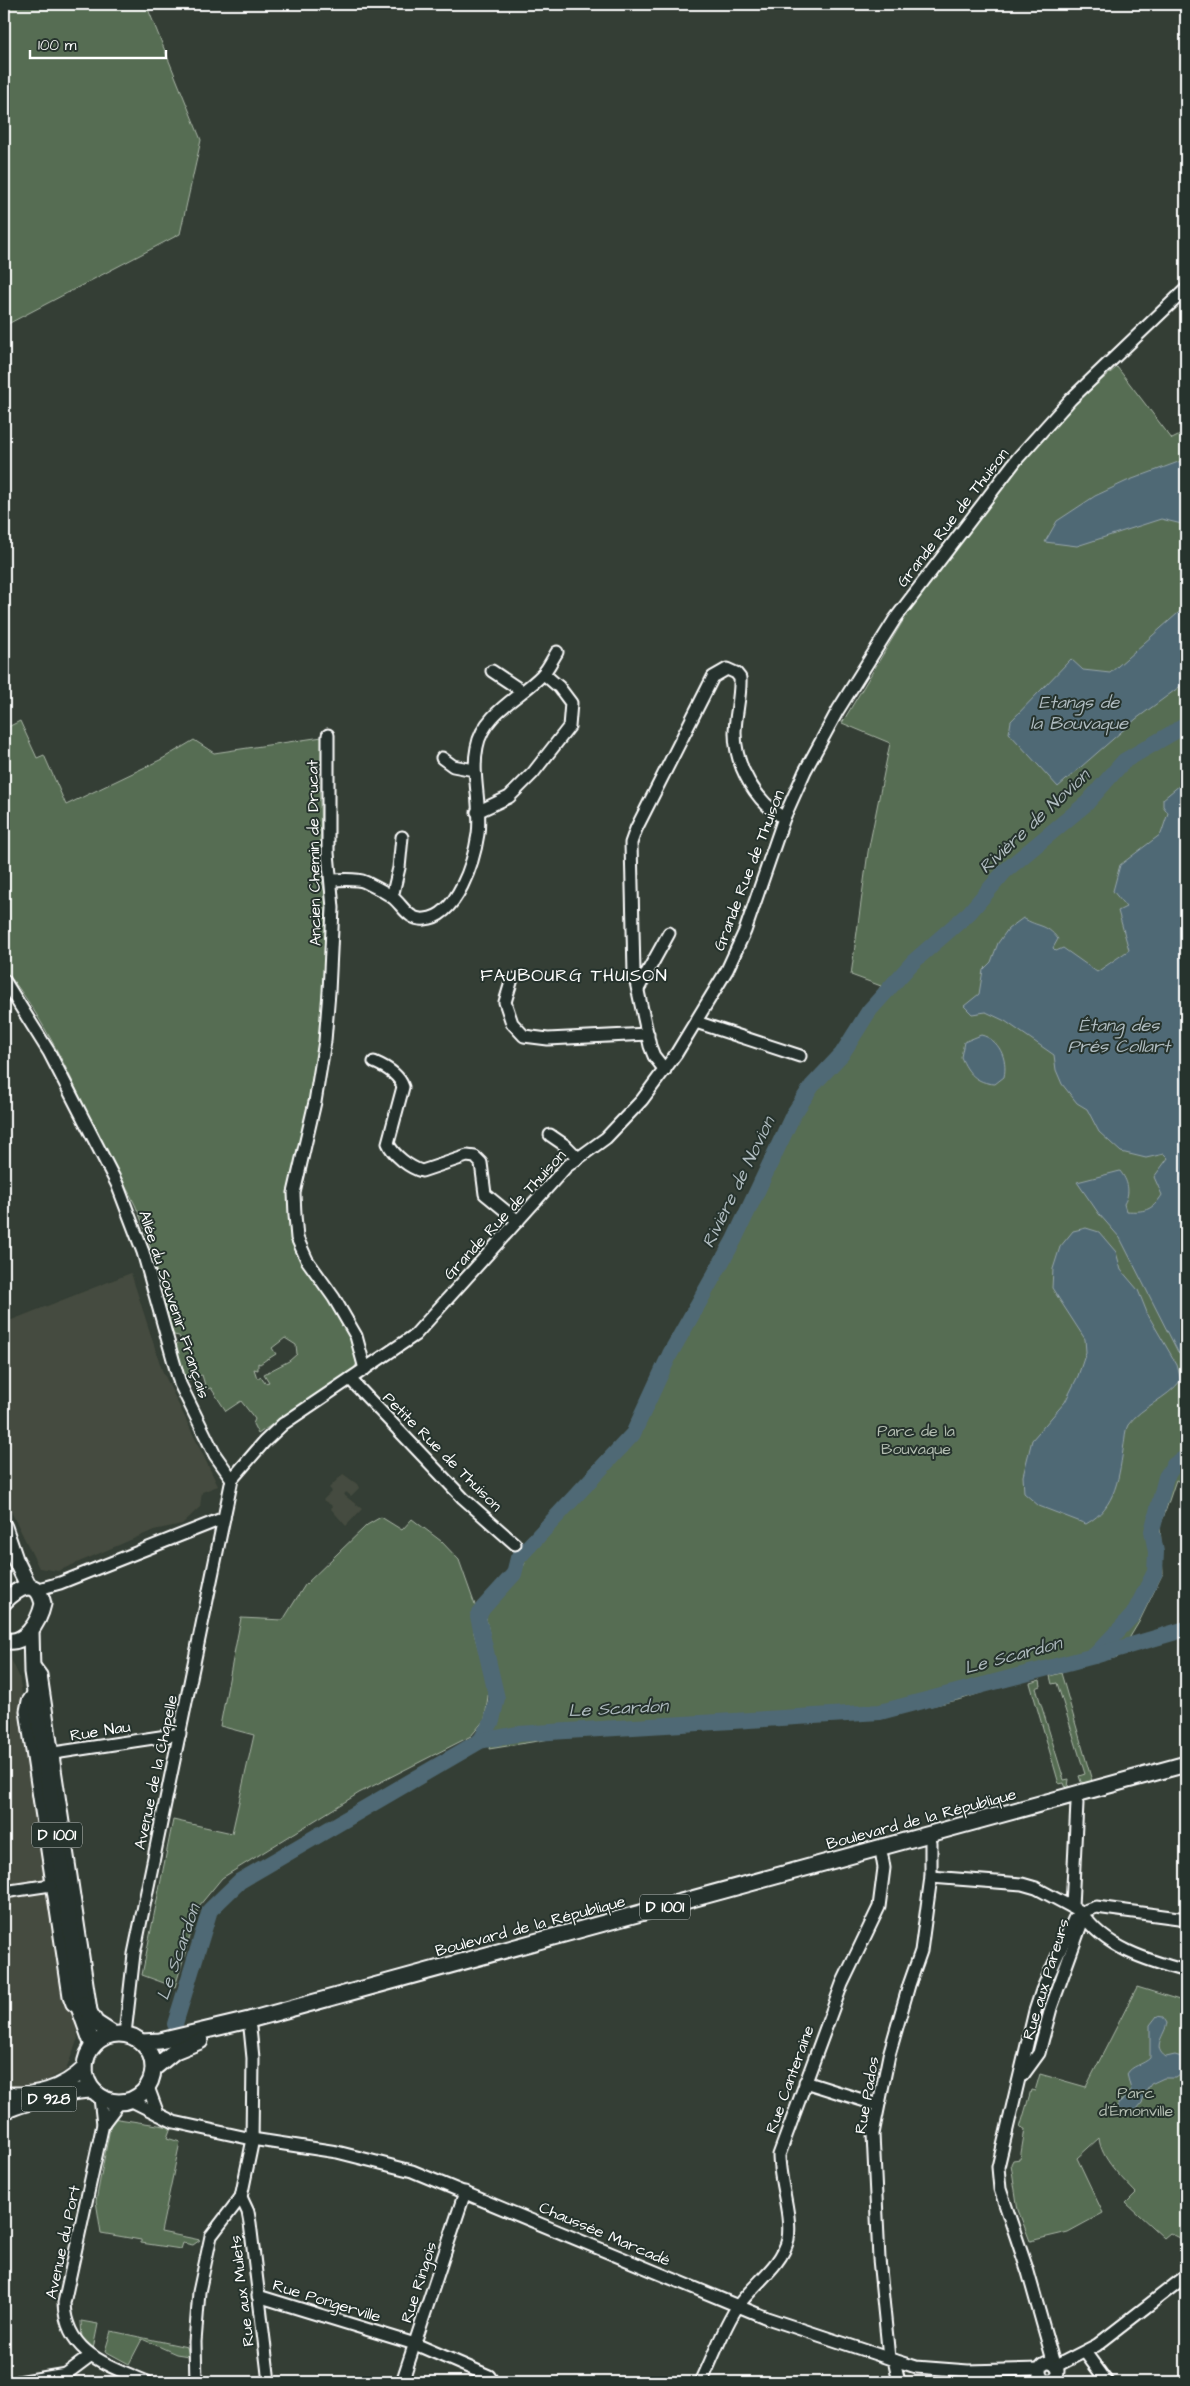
<svg xmlns="http://www.w3.org/2000/svg" width="1190" height="2386" viewBox="0 0 1190 2386" font-family="'Architects Daughter',sans-serif">
  <style>
    .built { fill: #454b3f }
    .green { fill: #566d52; stroke: #aab6a8; fill-rule: evenodd }
    .water { fill: #506974; stroke: #96a5ac }
    .lines { fill: none; stroke-linecap: round; stroke-linejoin: round }
    .river { stroke: #506974; stroke-width: 16 }
    .minor-casing { stroke: #fff; stroke-width: 15 }
    .major-casing { stroke: #fff; stroke-width: 19 }
    .minor { stroke: #26332d; stroke-width: 11 }
    .major { stroke: #26332d; stroke-width: 15 }
    .labels { text-anchor: middle; stroke-width: 4; stroke-linejoin: round; paint-order: stroke }
    .shield { fill: #26332d; stroke: #bec2c0; stroke-width: 1 }
    .shield-label { font-size: 15px; font-weight: bold; fill: #fff }
    .street-label { font-size: 16px; fill: #fff; stroke: #26332d }
    .park-label { font-size: 16px; fill: #b3bdb1; stroke: #26332d }
    .water-label { font-size: 18px; font-style: italic; fill: #b0bcc0; stroke: #26332d }
    .neighbourhood-label { font-size: 18px; letter-spacing: 1px; fill: #fff; stroke: #26332d }
  </style>
  <rect width="100%" height="100%" fill="#343e35"/>
  <filter id="ink" filterUnits="userSpaceOnUse"><feTurbulence type="fractalNoise" baseFrequency=".02" numOctaves="2"/><feDisplacementMap in="SourceGraphic" scale="10" xChannelSelector="R" yChannelSelector="G"/><feConvolveMatrix kernelMatrix="1 2 1 2 8 2 1 2 1" color-interpolation-filters="sRGB"/></filter>
  <g filter="url(#ink)">
    <g class="built">
      <path d="M131,1273l31,97 56,116 -16,6 -2,15 -18,17 -28,6 -96,41 -19,-3 -35,-71v-174z"/>
      <path d="M343,1474l14,10 2,4 -8,8 -5,-4 -2,3 18,14 -16,17 -15,-17 1,-2 -1,-2 -8,-5 9,-9 -3,-3z"/>
      <path d="M4,1653l6,4 9,19 59,362 -12,32 -33,18 -29,-4z"/>
    </g>
    <g class="green">
      <path d="M4,4h142l55,136 -21,94 -176,92z"/>
      <path d="M1117,367l55,72 14,-7v1053l-10,-5 -16,47 3,46 -24,49 -21,35 -91,21 -65,21 -85,19 -321,20 -67,11 13,-51 -17,-85 33,-35 7,-15 -8,-10 112,-123 38,-77 64,-115 60,-125 21,-30 27,-29 42,-68 -30,-11 17,-123 22,-109 -48,-20 83,-139 136,-169z"/>
      <path d="M20,721l17,37 7,-3 22,50 96,-46 32,-19 20,13 108,-16 1,27h-4l3,117 7,29 -4,96 -20,127 -11,110 9,22 22,27 25,41 8,28 -5,9 -95,64 -5,-10 2,-5 -14,-18 -15,10 -15,-23 -5,1 -4,-14 -17,6 -10,-35 6,-6 -2,-4 -5,-1 -4,-5c-14,-55 -21,-116 -57,-162 -32,-67 -61,-141 -109,-199v-240zM285,1338l11,7 1,9 -8,7 -25,13 5,8 -4,1 -5,-7v2h-3l-3,-9 4,1v-7l2,1 7,-5v-1l1,1 8,-5 -4,-6z"/>
      <path d="M381,1517l21,13 10,-11 29,22 18,19 17,48 -2,25 15,55 -4,31 -14,17 -112,57 -137,85 -23,28 -24,81 -33,-12 31,-155 59,13 22,-98 -34,-9 21,-108 42,2 22,-35 62,-60z"/>
      <path d="M1061,1673l31,108 -7,2 -4,-1 -2,-6 6,-2 -28,-91 -5,1 -2,-8z"/>
      <path d="M1040,1680l1,6 -5,2 28,92 5,-1 -1,8 -2,1 -2,-5 -5,1 -29,-101z"/>
      <path d="M1137,1987l49,15v243l-6,-7 -10,-5 -6,5 -38,-35 10,-10c-14,-15 -35,-34 -37,-55l-22,20 26,55 -35,19 -38,9 -12,-31 -7,-46 2,-4 7,-1 5,-30 -5,-1 11,-38 4,1 5,-17 46,13z"/>
      <path d="M112,2118l59,9 -4,11 13,4 -19,90 39,8 -7,5 -10,-2 -2,6 -40,-6v-3l-40,-7 -5,-32z"/>
      <path d="M81,2321l17,3 -5,25 -11,-8z"/>
      <path d="M111,2331l76,16 2,9 -13,-2 -34,-15 -13,25 -24,-13z"/>
    </g>
    <g class="water">
      <path d="M1186,448v77l-25,-6 -84,27 -32,-4 12,-21 38,-25 32,-15 54,-20z"/>
      <path d="M1186,606v76l-50,37 -78,68 -49,-54 2,-12 60,-62 12,11 27,3z"/>
      <path d="M1186,780v571l-2,6 -6,-5 -58,-114 -21,-24 -22,-32 43,-11c8,10 11,21 4,33l2,7c18,1 26,0 36,-16l-8,-18 14,-19 -4,-4 -18,4 -25,-6 -22,-20 -12,-23 -10,-6 -15,-19 -6,-14 -2,-15 -49,-34 -19,-9 -14,2 -8,-8 15,-12 4,-24 8,-8 7,-19 10,-14 15,-11c16,10 23,5 35,21l-5,9 3,3 7,-3 34,24 32,-22 -11,-39 8,-4 -13,-16 7,-26 41,-31 7,-21 -5,-7v-7z"/>
      <path d="M981,1035c18,4 27,24 23,42l-9,7c-19,-1 -27,-11 -34,-27l3,-15z"/>
      <path d="M1086,1228l13,4 17,20 5,18 17,20 10,25 29,50 4,15c-14,19 -39,26 -53,45 -3,5 -3,13 -4,19 -5,31 -7,63 -38,80l-47,-18 -15,-13 -1,-17 9,-36 33,-38 13,-26 8,-24 -1,-13 -33,-51 1,-19 7,-22 13,-16z"/>
      <path d="M1157,2016l6,1 4,6c-2,12 -16,24 -1,34l9,-2 10,3 1,13 -10,7h-12l-13,6 -6,9 -3,10 -10,12 -13,-4 -1,-8 11,-8 2,-5 -4,-16c5,-9 16,-9 23,-16v-33z"/>
    </g>
    <g class="lines">
      <g class="river">
        <path d="M1094,1656l39,-41 22,-43 1,-20 -4,-21 14,-54 8,-12 12,-8"/>
        <path d="M480,1741l12,-20 5,-23 -19,-81 5,-9 31,-34 4,-16 115,-124 37,-80 64,-114 59,-125 19,-29 30,-32 27,-43 44,-49 56,-49 36,-42 82,-68 37,-42 62,-36"/>
        <path d="M175,2024l35,-114 30,-29 240,-140 37,-7 363,-22 214,-56 92,-27"/>
      </g>
      <g class="minor-casing">
        <g id="minor">
          <path d="M492,671l30,20"/>
          <path d="M328,735v118l5,55 -4,84 -4,49 -10,61 -21,91 1,22 2,23 10,22 27,38 22,38 9,33"/>
          <path d="M442,758l11,8 21,4"/>
          <path d="M477,812l32,-15 24,-24 36,-46 2,-24 -12,-16 -15,-13"/>
          <path d="M331,880c10,0 25,-2 34,2 8,4 19,9 27,15 11,8 16,24 33,22 32,-2 49,-58 53,-85 4,-29 -7,-58 -1,-87 6,-34 44,-50 65,-72 6,-6 10,-15 15,-23"/>
          <path d="M392,897l7,-29 3,-31"/>
          <path d="M512,979l-7,23 7,21 12,13 24,3 100,-5"/>
          <path d="M4,980l45,72 68,132 26,68 37,132 35,71 17,24"/>
          <path d="M638,989l31,-56"/>
          <path d="M696,1022l104,34"/>
          <path d="M374,1062c12,5 25,12 29,25l-15,56c5,12 22,25 34,28l45,-15 8,1 6,6 4,31 33,27"/>
          <path d="M665,1070l-11,-14 -4,-10 -16,-73 -3,-130 5,-14 77,-152 14,-8 9,4 4,5c1,19 -5,37 -5,55 0,33 21,69 49,85"/>
          <path d="M550,1135l16,11 12,12"/>
          <path d="M350,1379l113,119 52,46"/>
          <path d="M35,1590l25,-7 164,-65"/>
          <path d="M32,1663l9,12 51,342"/>
          <path d="M35,1691l-7,10 -2,10 43,285 3,8 8,6"/>
          <path d="M54,1753l126,-19"/>
          <path d="M931,1877l91,7 14,4 45,24"/>
          <path d="M4,1892l47,-7"/>
          <path d="M1072,1907l5,-104"/>
          <path d="M1081,1912l15,-5 90,12"/>
          <path d="M1082,1913c22,35 67,48 104,58"/>
          <path d="M125,2034l9,-80 98,-475 32,-37 19,-18 132,-89 151,-168 40,-29 36,-38 34,-46 51,-84 18,-39 39,-113 21,-47 33,-61 57,-91 122,-160 54,-60 115,-110"/>
          <path d="M1023,2075l16,-22 12,-45 30,-83v-13"/>
          <path d="M805,2082l73,23"/>
          <path d="M148,2087l10,27"/>
          <path d="M100,2098l3,26 -39,179c2,51 44,62 83,79"/>
          <path d="M132,2101l42,21 78,17 85,13 75,19 355,147 127,42 22,7 52,4 72,-2"/>
          <path d="M103,2124l16,-21"/>
          <path d="M241,2197l7,15 2,11 19,159"/>
          <path d="M258,2296l157,48 74,32 4,6"/>
          <path d="M1085,2352l22,30"/>
          <path d="M889,2358l-10,-99 -6,-125 16,-79 20,-70 12,-34 10,-74v-34"/>
          <path d="M894,2360l5,22"/>
          <circle cx="1049" cy="2371" r="9"/>
          <path d="M1054,2364l-26,-92 -28,-83 -2,-22 37,-156 7,-21 32,-71 7,-7"/>
          <path d="M1056,2366l41,-21 89,-69"/>
          <path d="M18,2382l48,-8 24,-18"/>
          <path d="M196,2382l-1,-40 4,-50 12,-56 30,-39 11,-53 1,-86 -3,-30"/>
          <path d="M402,2382l63,-190"/>
          <path d="M701,2382c11,-22 23,-56 37,-76 15,-22 44,-40 50,-67 4,-25 -9,-57 -9,-84l63,-171 37,-77 5,-39 -2,-12"/>
        </g>
      </g>
      <g class="major-casing">
        <g id="major">
          <path d="M4,1527l11,32 14,28"/>
          <path d="M4,1602c13,-13 33,-27 39,2 -4,18 -19,43 -39,36"/>
          <path d="M31,1630l1,42 49,326 -1,12 13,36"/>
          <path d="M84,2004l12,19 17,11"/>
          <circle cx="119" cy="2068" r="34"/>
          <path d="M142,2042l18,-1 89,-21 937,-256"/>
          <path d="M154,2068l21,-17 25,-10"/>
          <path d="M4,2095c32,1 57,-4 81,-27"/>
          <path d="M4,2112c13,-9 72,-22 88,-22"/>
        </g>
      </g>
      <use href="#minor" class="minor"/>
      <use href="#major" class="major"/>
    </g>
  </g>
  <g class="labels">
    <g class="shield">
      <rect x="32" y="1822.5" width="50" height="25" rx="4"/>
      <rect x="640" y="1894.5" width="50" height="25" rx="4"/>
      <rect x="21.5" y="2086.5" width="55" height="25" rx="4"/>
    </g>
    <g class="shield-label">
      <text x="57" y="1840">D 1001</text>
      <text x="665" y="1912">D 1001</text>
      <text x="49" y="2104">D 928</text>
    </g>
    <g class="street-label">
      <text transform="translate(952 517) rotate(-52)" y="6">Grande Rue de Thuison</text>
      <text transform="translate(313 853) rotate(-91)" y="6">Ancien Chemin de Drucat</text>
      <text transform="translate(748 870) rotate(-69)" y="6">Grande Rue de Thuison</text>
      <text transform="translate(504 1214) rotate(-47)" y="6">Grande Rue de Thuison</text>
      <text transform="translate(175 1304) rotate(72)" y="6">Allée du Souvenir Français</text>
      <text transform="translate(443 1451) rotate(45)" y="6">Petite Rue de Thuison</text>
      <text transform="translate(100 1730) rotate(-9)" y="6">Rue Nau</text>
      <text transform="translate(155 1772) rotate(-78)" y="6">Avenue de la Chapelle</text>
      <text transform="translate(921 1818) rotate(-15)" y="6">Boulevard de la République</text>
      <text transform="translate(530 1925) rotate(-15)" y="6">Boulevard de la République</text>
      <text transform="translate(1045 1979) rotate(-73)" y="6">Rue aux Pareurs</text>
      <text transform="translate(789 2079) rotate(-70)" y="6">Rue Canteraine</text>
      <text transform="translate(866 2095) rotate(-80)" y="6">Rue Pados</text>
      <text transform="translate(605 2233) rotate(23)" y="6">Chaussée Marcadé</text>
      <text transform="translate(62 2242) rotate(-78)" y="6">Avenue du Port</text>
      <text transform="translate(418 2282) rotate(-72)" y="6">Rue Ringois</text>
      <text transform="translate(241 2291) rotate(-97)" y="6">Rue aux Mulets</text>
      <text transform="translate(327 2300) rotate(17)" y="6">Rue Pongerville</text>
    </g>
    <g class="park-label">
      <text x="916" y="1436">Parc de la<tspan x="916" dy="18">Bouvaque</tspan></text>
      <text x="1136" y="2098">Parc<tspan x="1136" dy="18">d'Émonville</tspan></text>
    </g>
    <g class="water-label">
      <text x="1079" y="708">Etangs de<tspan x="1079" dy="21">la Bouvaque</tspan></text>
      <text transform="translate(1034 821) rotate(-43)" y="6">Rivière de Novion</text>
      <text x="1119" y="1031">Étang des<tspan x="1119" dy="21">Prés Collart</tspan></text>
      <text transform="translate(738 1182) rotate(-64)" y="6">Rivière de Novion</text>
      <text transform="translate(1013 1655) rotate(-15)" y="6">Le Scardon</text>
      <text transform="translate(618 1708) rotate(-3)" y="6">Le Scardon</text>
      <text transform="translate(178 1952) rotate(-71)" y="6">Le Scardon</text>
    </g>
    <g class="neighbourhood-label">
      <text x="574" y="981">FAUBOURG THUISON</text>
    </g>
  </g>
  <rect width="1190" height="2386" fill="none" stroke="#26332d" stroke-width="20"/>
  <rect x="10" y="10" width="1170" height="2366" fill="none" stroke="#fff" stroke-width="2" filter="url(#ink)"/>
  <path d="M30 50v8h136v-8" fill="none" stroke="#ffffff" stroke-width="2.5"/>
  <text x="38" y="50" font-size="15" fill="#ffffff" stroke="#26332d" stroke-width="4" paint-order="stroke">100 m</text>
</svg>
